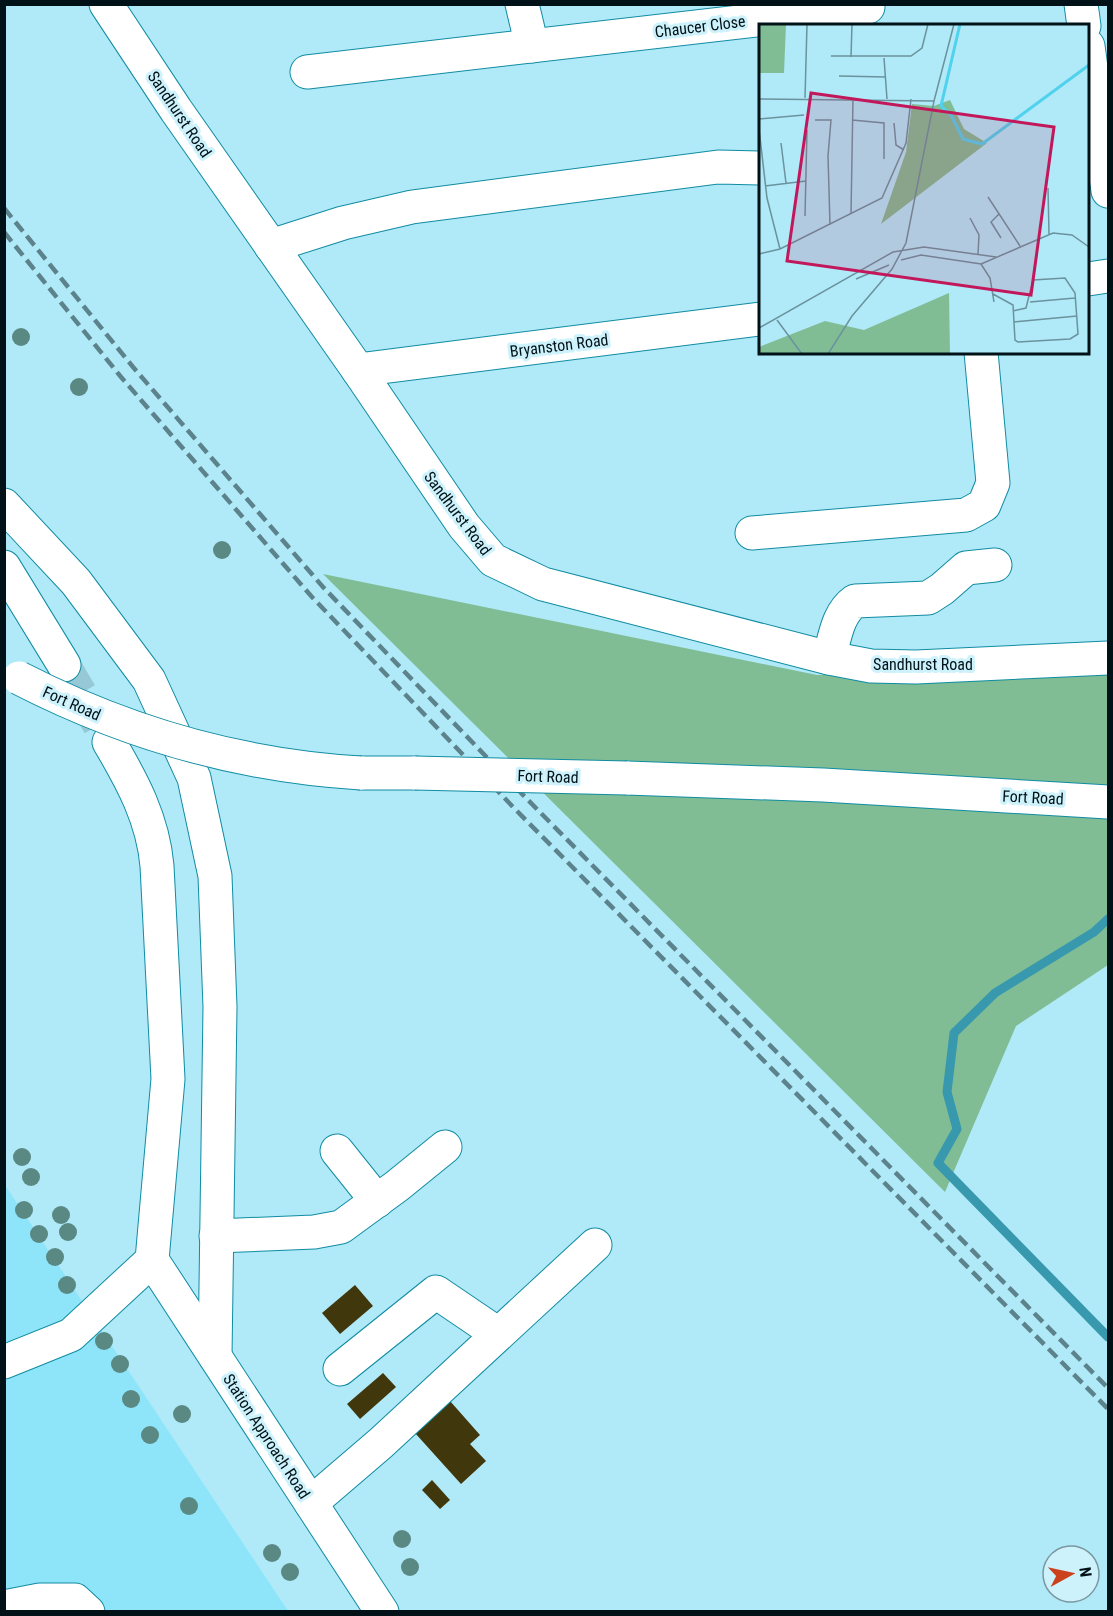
<svg xmlns="http://www.w3.org/2000/svg" width="1113" height="1616" viewBox="0 0 1113 1616" font-family="'Roboto Condensed',sans-serif">
  <style>
    .built { fill: #8ee5fa }
    .green { fill: #80bd95 }
    .lines { fill: none; stroke-linecap: round; stroke-linejoin: round }
    .stream { stroke: #3898ae; stroke-width: 9 }
    .building { fill: #41370c }
    .minor-tunnel { stroke: #96c9d5; stroke-width: 33; stroke-dasharray: 33 16; stroke-linecap: butt }
    .minor-casing { stroke: #108ca2; stroke-width: 35 }
    .minor { stroke: #fff; stroke-width: 33 }
    .rail { stroke: #5c838c; stroke-width: 4.5; stroke-dasharray: 12 6; stroke-linecap: butt }
    .minor-bridge-casing { stroke: #108ca2; stroke-width: 35; stroke-linecap: butt }
    .minor-bridge { stroke: #fff; stroke-width: 33 }
    .tree { fill: #5a8882 }
    .labels { text-anchor: middle; stroke-width: 6; stroke-linejoin: round; paint-order: stroke }
    .street-label { font-size: 16px; fill: #001217; stroke: #cdf2fc }
    .inset-river { fill: none; stroke: #50d2ee; stroke-width: 3 }
    .inset-road { fill: none; stroke: #6a939d; stroke-width: 1.5 }
    .view { fill: #c2185b; fill-opacity: 0.15; stroke: #c2185b; stroke-width: 3 }
    .inset-edge { fill: none; stroke: #001217; stroke-width: 3 }
  </style>
  <rect width="100%" height="100%" fill="#b0e9f7"/>
  <path class="built" d="M5,1185l283,426h-283z"/>
  <path class="green" d="M323,574l494,101 291,-6v296l-92,61 -71,166z"/>
  <g class="lines">
    <path class="stream" d="M1108,919l-14,13 -99,61 -41,40 -7,59 10,37 -19,34 170,174"/>
  </g>
  <g class="building">
    <path d="M355,1285l18,21 -33,28 -18,-21z"/>
    <path d="M383,1373l13,14 -36,32 -13,-15z"/>
    <path d="M450,1401l30,34 -10,9 16,17 -25,23 -46,-51z"/>
    <path d="M432,1480l18,20 -10,9 -18,-19z"/>
  </g>
  <g class="lines">
    <path class="minor-tunnel" d="M64,665l35,60"/>
    <g class="minor-casing">
      <g id="minor">
        <path d="M106,4l70,106 182,260 106,156 29,34 50,24 286,74 42,8 45,1 192,-9"/>
        <path d="M522,4l10,42"/>
        <path d="M1081,4l3,22"/>
        <path d="M1088,46l20,145"/>
        <path d="M307,72l561,-65"/>
        <path d="M271,246l72,-23 69,-16 306,-40 42,1"/>
        <path d="M1088,279l20,-3"/>
        <path d="M358,370l402,-51"/>
        <path d="M4,505l72,77 73,98 45,98 21,98 5,131 -5,349"/>
        <path d="M752,533l214,-18 18,-10 9,-22 -12,-131"/>
        <path d="M4,567l60,98"/>
        <path d="M829,658c6,-20 8,-44 26,-57l73,-3 14,-9 24,-21 29,-3"/>
        <path d="M361,773h54"/>
        <path d="M627,778l196,7 285,17"/>
        <path d="M337,1151l40,50"/>
        <path d="M216,1236l98,-4 27,-5 56,-41 48,-39"/>
        <path d="M152,1260l230,352"/>
        <path d="M4,1362l67,-27 81,-75 16,-181 -11,-213c-4,-47 -25,-85 -48,-124"/>
        <path d="M340,1369l96,-77 62,42"/>
        <path d="M311,1503l70,-60 214,-198"/>
        <path d="M4,1607l36,-7h35l13,12"/>
      </g>
    </g>
    <use href="#minor" class="minor"/>
    <g class="rail">
      <path d="M4,208l129,159 190,220 202,210 583,591"/>
      <path d="M4,232l117,145 191,220 202,211 594,601"/>
    </g>
    <g class="minor-bridge-casing">
      <g id="minor-bridge">
        <path d="M19,678c107,55 222,88 342,95"/>
        <path d="M415,773l212,5"/>
      </g>
    </g>
    <use href="#minor-bridge" class="minor-bridge"/>
  </g>
  <g class="tree">
    <circle cx="21" cy="337" r="9"/>
    <circle cx="79" cy="387" r="9"/>
    <circle cx="222" cy="550" r="9"/>
    <circle cx="22" cy="1157" r="9"/>
    <circle cx="31" cy="1177" r="9"/>
    <circle cx="24" cy="1210" r="9"/>
    <circle cx="61" cy="1215" r="9"/>
    <circle cx="68" cy="1232" r="9"/>
    <circle cx="39" cy="1234" r="9"/>
    <circle cx="55" cy="1257" r="9"/>
    <circle cx="67" cy="1285" r="9"/>
    <circle cx="104" cy="1341" r="9"/>
    <circle cx="120" cy="1364" r="9"/>
    <circle cx="131" cy="1399" r="9"/>
    <circle cx="182" cy="1414" r="9"/>
    <circle cx="150" cy="1435" r="9"/>
    <circle cx="189" cy="1506" r="9"/>
    <circle cx="402" cy="1539" r="9"/>
    <circle cx="272" cy="1553" r="9"/>
    <circle cx="410" cy="1567" r="9"/>
    <circle cx="290" cy="1572" r="9"/>
  </g>
  <g class="labels">
    <g class="street-label">
      <text transform="translate(700 26) rotate(-7)" y="6">Chaucer Close</text>
      <text transform="translate(180 114) rotate(56)" y="6">Sandhurst Road</text>
      <text transform="translate(559 345) rotate(-7)" y="6">Bryanston Road</text>
      <text transform="translate(458 513) rotate(53)" y="6">Sandhurst Road</text>
      <text x="923" y="670">Sandhurst Road</text>
      <text transform="translate(72 703) rotate(24)" y="6">Fort Road</text>
      <text transform="translate(548 776) rotate(2)" y="6">Fort Road</text>
      <text transform="translate(1033 797) rotate(3)" y="6">Fort Road</text>
      <text transform="translate(267 1436) rotate(57)" y="6">Station Approach Road</text>
    </g>
  </g>
  <g transform="translate(759 24)">
    <rect width="330" height="330" fill="#b0e9f7"/>
    <path d="M0,0h27l-2,49h-25zM191,76l14,29 23,14 -106,81 25,-72 6,-48 22,2zM190,269l1,61h-191v-7l66,-26 39,9z" fill="#80bd95"/>
    <path class="inset-river" d="M201,0l-19,82 10,9 12,24 19,5 107,-79"/>
    <path class="inset-road" d="M72,32h80l11,-8 6,-24M92,33l1,-33M125,34l3,41M80,52l47,1M46,74l2,-74M0,75l175,2M0,95l45,-4M56,96h16l-3,36 2,69M93,96l32,3v36M135,99l2,22 8,5M0,105l8,69 13,51M22,119l5,40M6,162l41,-5M289,164l1,46M229,173l32,49M92,190l2,-116M240,190l-8,8 10,16M46,192l2,-86M211,194l9,17 -1,19M0,230l21,-5 102,-51 24,-55 5,-44M142,236l20,-5 60,9 9,14 4,24M222,240l72,-31 19,2 17,12M97,255l33,-14M234,270l20,11 2,35 3,2 52,-3 8,-5 -3,-41 -10,-15 -32,2 -7,28 -13,3M271,278l45,-4M18,296l25,34M255,298l63,-6M0,304l134,-76 31,-5 72,10M69,330l24,-38 40,-47 14,-26 28,-142 20,-77"/>
    <path class="view" d="M52,69l243,34 -23,168 -244,-34z"/>
    <rect width="330" height="330" class="inset-edge"/>
  </g>
  <rect width="1113" height="1616" fill="none" stroke="#001217" stroke-width="12"/>
  <g transform="translate(1071 1574) rotate(82)"><circle r="28" fill="#cdf2fc" stroke="#7b98a0" stroke-width="1.5"/>
  <path d="M0-4.5L10 22L0 15L-10 22Z" fill="#cb411d"/>
  <text y="-9" font-size="16" font-weight="bold" text-anchor="middle" fill="#001217">N</text>
  </g>
</svg>
